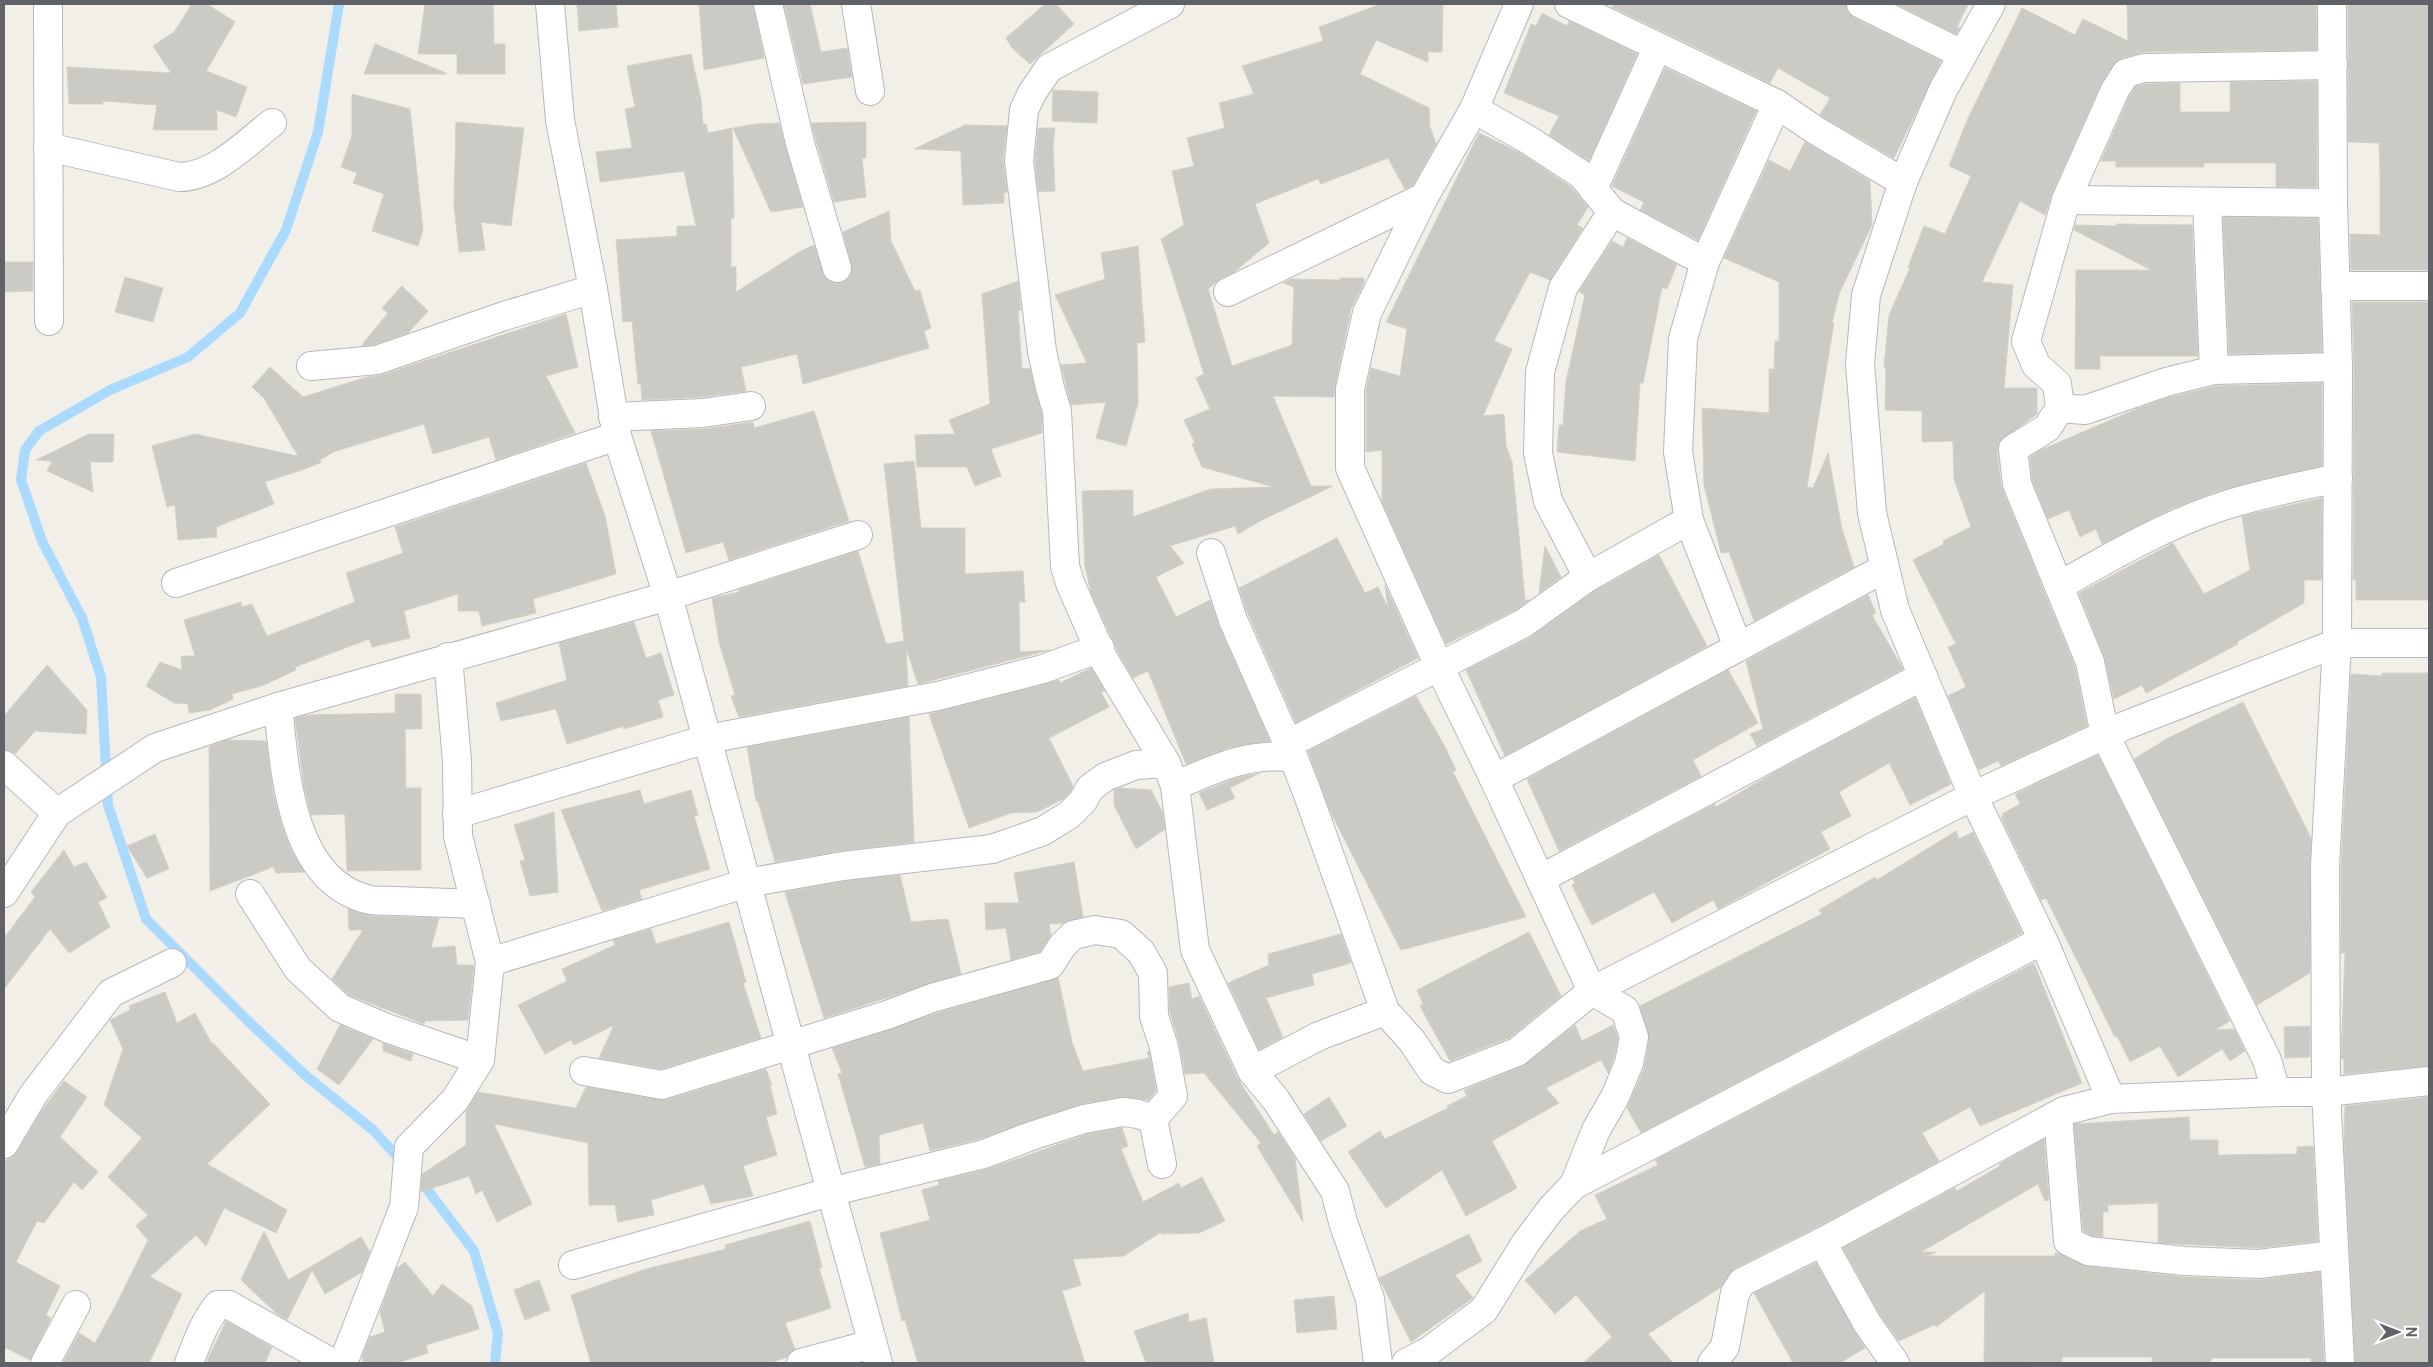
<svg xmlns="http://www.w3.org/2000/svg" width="2433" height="1367" viewBox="0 0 2433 1367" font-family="'Public Sans',sans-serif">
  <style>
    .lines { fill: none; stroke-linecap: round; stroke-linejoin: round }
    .stream { stroke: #aadaff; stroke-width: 10 }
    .building { fill: #cccac5; stroke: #d6d1c6 }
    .minor-casing { stroke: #b5b8bc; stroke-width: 30 }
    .tertiary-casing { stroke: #b5b8bc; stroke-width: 30 }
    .minor { stroke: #fff; stroke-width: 28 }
    .tertiary { stroke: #fff; stroke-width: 28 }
  </style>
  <rect width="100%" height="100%" fill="#f1efe8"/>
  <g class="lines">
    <path class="stream" d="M339,4l-21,128 -32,98 -46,83 -52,44 -78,33 -71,41 -14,19 -4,30 21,61 40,77 19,59 7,128 38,114 102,102 57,54 68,55 53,58 48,63 24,82 -3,30"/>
  </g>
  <g class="building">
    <path d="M192,4h15l28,18 -29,49 41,16 -11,30 -19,-7v20h-64l4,-25 -54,-4v3h-34l-2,-37 104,6 -18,-27 21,-14z"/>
    <path d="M425,4h68l1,40h11v30h-48v-20h-39z"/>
    <path d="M577,4h39l2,23 -39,4z"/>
    <path d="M699,4h54l11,54 -60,12z"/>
    <path d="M784,4h26l11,48 26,-4 5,29 -49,7z"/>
    <path d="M1045,4h11l18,20 -44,40 -18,-16 -6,-10z"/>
    <path d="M1381,4h62l-1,48h-14v10l-52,-22 -16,34 69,34 1,19 6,17 -23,41 -8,4 -17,-31 -67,26 -3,-5 -63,25 14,39 -35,29 -13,6 -13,11 24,77 60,-21 2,-58 -11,-4 8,-4 49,1v-2h24v5l-13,26 -16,77 -1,11 -61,-1 38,90h22l-71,34 -24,14 -3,-8 -65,20 14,17 -28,14 20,40 34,-17 9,26 51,115 -42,7 -42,16 -38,-93 -15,7 -15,-26 -27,-59 -6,-27 -3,-75 51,-1v27l77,-28 64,-2 -72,-20 -10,-23 3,-1 -11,-23 26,-11 -14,-31 8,-4 -43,-135 23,-14 -12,-54 22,-5 -7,-28 38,-10 -6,-25 35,-9 -12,-28 81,-25 -4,-14z"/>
    <path d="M1614,4h232l2,8 6,6 87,43 -47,97 -74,-43 10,-17 -52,-30 -8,15 -158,-76z"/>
    <path d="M1896,4h72l-11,23 3,1 -4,6z"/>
    <path d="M2127,4h189l1,46 -173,2 -23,6 -8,7 -12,19 -49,110 -7,21 -25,-14 -38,81 31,3 -9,103h33v26l-38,28 -2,9 4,35 74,181 12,59 -86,40 -3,-5 -19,9 -31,-74 18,-9 -18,-40 8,-3 -43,-84 31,-16 -1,-3 28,-14 -17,-48 -1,-38 -31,1v-31l-37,-1 1,-43h-2l5,-52 21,-47 -2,-1 16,-41 21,8 26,-58 -22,-10 19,-48 54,-110 53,27 8,-16 45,22z"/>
    <path d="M2348,4h81v266h-78l-1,-36 30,1v-62l-1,-30 -31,-1z"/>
    <path d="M1542,13l25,13 2,-5 68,33 -48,107 -40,-26 10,-19 -55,-23 27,-69 5,2z"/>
    <path d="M375,44l71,29v1h-82z"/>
    <path d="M691,54l10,45 2,25h3l2,9 24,-5 2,90h-3v49h5v25l63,-40 15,-7 12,34 8,4h8l7,-5 3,-7 -9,-39 46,-21 2,30 24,50 5,-1 11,38 -7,3 5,17 -126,36 -6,-30 -56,13 5,24 -44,6 -60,3 -1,-16h-3l-6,-63 -9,1 -7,-82 61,-4v-10h19l-12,-55 -84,11 -4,-30 36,-4 -7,-39 10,-2 -8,-41z"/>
    <path d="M1665,68l91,43 -58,129 -58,-30 4,-8 -32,-16z"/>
    <path d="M2317,81v106h-41v-24h-72v4h-88v-6h-15l28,-64 7,-11 10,-2 34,-1v29h50v-30z"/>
    <path d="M1053,90l45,2 -1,31 -45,-2z"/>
    <path d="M352,94l58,15 13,121 -5,16 -46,-15 12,-37 -31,-11 4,-10 -16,-6 11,-31z"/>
    <path d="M456,122l68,6 -13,98 -30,-4 4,28 -26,2 -5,-48z"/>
    <path d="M866,122v36h-4l4,39 -32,5 -23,-79z"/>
    <path d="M779,123l24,84 -32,5 -38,-84 23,-4z"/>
    <path d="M965,125l42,1 -4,34 4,32 -3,1v10l-41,2 -2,-54 -47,-2z"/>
    <path d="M1038,128h17l-2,19 2,44 -17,1 -3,-31z"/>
    <path d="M1479,133l41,20 51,34 17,20 -11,18 6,3 -33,52 -20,-8 -36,69 18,8 -29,67 21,-2 2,32 6,16 13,138h5l-14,10 -70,34 -64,-142v-52l-16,2v-61l5,-23 29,8 7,-47 -21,-7z"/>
    <path d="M1805,142l65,39 2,44 -33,69 -7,29h2l-27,164 6,1 15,-35 14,76 12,38 -100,54 -25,-69 -8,1 -17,-68 -2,-77 67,5v-44h5l1,-28h4v-59l-55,-24 45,-98 21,11z"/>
    <path d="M2223,217l95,1 4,134 -93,2z"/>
    <path d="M2116,224l76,1 6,131h-98v13h-25l1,-99h75l-77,-40 1,-5 41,1z"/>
    <path d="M1627,238l50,26 -10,25 -5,-2 -19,96h-3l-5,78 -78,-9 2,-27h4l3,-43 19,-87 -6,-3 33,-51 11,6z"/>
    <path d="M1138,246l7,96 -8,1 1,60 -12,43 -30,-8 10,-36 -35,3 -10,-40 26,-2 -32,-68 50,-16 -4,-26z"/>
    <path d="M4,262h29v29l-29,1z"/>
    <path d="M125,277l38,11 -10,34 -38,-10z"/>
    <path d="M1018,281l3,29 -3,1 4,58 8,-1 12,46v19l-51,16 10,27 -26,10 -8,-19h-50l-2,-32 40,-1 -6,-14 41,-16 -8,-110z"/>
    <path d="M402,286l26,25 -20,22 -34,12 -13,1 27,-33 -6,-5z"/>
    <path d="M2352,302h77v298h-73v-20h-3l1,-213z"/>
    <path d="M566,314l12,53 -32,9 29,57 -79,27 -7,-23 -56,17 -9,-30 -91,28 -14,9 3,1 -17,7 -40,13 9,22 -58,23 1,10 -39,3 -3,-35 -8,2 -15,-61 43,-12 103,22 -34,-58 -12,-11 18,-20 33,30 64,-20 15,-2z"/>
    <path d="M2322,383v83l-107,26 -44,17 -69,35 -6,-15 -16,8 -11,-27 -21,9 -16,-39 -2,-23 13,-8 96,-41 31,-11 46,-11z"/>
    <path d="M814,411l35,110 -120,39 -6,-18 -37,11 -35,-122 53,-2 49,-7 1,6z"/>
    <path d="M89,434h25l-1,28h-23l3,30 -46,-21 5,-10 -16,-1z"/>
    <path d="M914,461l7,67h44v46l58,-3 2,31h-6l1,50 30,-2 -132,34 -12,-36 2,38 -169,31 -8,-21 4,-1 -16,-53 -7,-44 27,-6 -1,-2 120,-39 28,93 18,-3 -20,-177z"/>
    <path d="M586,463l19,53 11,58 -83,25 3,14 -54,13 -3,-15h-21v-17l-54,17 6,27 -38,9 -3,-8 -74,28 1,3 -32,15 -32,9 1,5 -23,11 -21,3 -1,-9 -14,-1 -28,-17 14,-24 22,8 -1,-14h14l-11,-36 57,-18 1,5 10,-3 15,32 88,-34 -9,-29 57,-20 -8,-26z"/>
    <path d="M2322,498v82h-18v23l-67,39 1,2 -92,49 -4,-8 -28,14 -10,-43 -25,-63 94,-50 31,51 46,-24 -8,-54z"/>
    <path d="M1337,538l28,55 13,-6 10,21 -3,-23 33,73 -122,65 -48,-109 -9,-26z"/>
    <path d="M1545,546l16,31 -22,16z"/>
    <path d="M1659,555l48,91 -202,110 -39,-86 65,-33 65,-47z"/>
    <path d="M1868,595l8,18 -4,2 31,54 -146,77 -7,-12 13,-5 -17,-68z"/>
    <path d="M634,622l12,36 15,-5 13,42 -16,5 5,17 -39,12v-3l-57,18 -11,-35 -55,12 -5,-18 71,-23 -8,-37z"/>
    <path d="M47,665l40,45 -1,24 -51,-3 -20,23 -11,-4v-34z"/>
    <path d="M1091,668l14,23 -4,1 8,15 -60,31 24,48 -3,6 -7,7 -26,13 -26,1 -42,15 -40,-114 130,-34 1,3z"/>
    <path d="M1728,670l30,53 -65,37 8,16 -142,75 -32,-72z"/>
    <path d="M2382,673h47v393l-85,8v-15h-3l4,-107 -4,2v-88l10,-192 31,2z"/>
    <path d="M395,694h26l1,35h-17l1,59h15v82l-74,1 -2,-57 -34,1 -7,-28 -9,-69 13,-3 87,-2z"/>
    <path d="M1416,696l29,51 11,23 -3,2 73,145 -125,33 -71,-139 -22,-60z"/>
    <path d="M1915,698l36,86 -41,21 -21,-42 -50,29 12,24 -30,16 9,17 -38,20 -74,40 -5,-9 -41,23 -18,-31 -62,33 -20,-40 3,-2 -2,-4 142,-75 1,3 57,-34z"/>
    <path d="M2243,702l68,136 -1,135 -53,32 -123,-246 36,-22z"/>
    <path d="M909,717l5,125 -74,9 -65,11 -17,-61h-2l-9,-54z"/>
    <path d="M227,740l39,1 7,52 8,30 11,29 13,20 -29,1 -3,-6 -63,24 -1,-144z"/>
    <path d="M2098,755l132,266 -15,9 19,-1 11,22 -15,10 -8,-12 -44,28 -18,-31 -30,16 -13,-26 -2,1 -69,-139 -5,2 -40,-83 3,-1 -2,-2 18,-10 -5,-10z"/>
    <path d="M1260,773l-30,15 5,10 -28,12 -8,-17 37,-15z"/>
    <path d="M1120,788l31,2 12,23 2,16 -29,20 -22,-44v-15z"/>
    <path d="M640,790l4,14 47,-14 7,25 -4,1 16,53 -71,21 3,9 -40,12 -41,-101z"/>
    <path d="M554,812l4,80 -28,4 -10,-35 5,-1 -11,-35z"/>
    <path d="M1956,831l3,8 14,-7 49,101 -381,200 -14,-25 17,-39 5,-29 -9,-34 182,-92 -3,-4 56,-33 2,3z"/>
    <path d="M155,834l14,35 -22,9 -20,-32z"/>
    <path d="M64,850l10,17 12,-5 21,36 -9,4 12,25 -41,26 -19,-24 -46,60v-51l31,-41 -4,-5z"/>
    <path d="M1074,862l9,55 -19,6 -15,1 2,11 -11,17 -29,8 -5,-32 -20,2 -1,-27h34l-5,-30z"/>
    <path d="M900,875l11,47 37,-3 13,55 -137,44 -39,-126 60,-11z"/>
    <path d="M348,908l23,8 68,2 -8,30 24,-2 2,19h17l-6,55 -43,1 -1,3 -75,-29 -17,-16 31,-49h-14z"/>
    <path d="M729,922l17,60 -3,1 18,55 -100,31 -62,-11 15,-33 -40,20 -3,-5 -26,14 -27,-49 49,-24 -5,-12 53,-24 -2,-5 38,-11 5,15z"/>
    <path d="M1529,932l32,64 -52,42 -59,23 -30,-55 3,-2 -6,-14z"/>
    <path d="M1341,934l10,29 -39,11 2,11 -48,13 17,39 -24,13 -31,-67 41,-18 -1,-11z"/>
    <path d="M2034,963l48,120 -102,43 -10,-19 -48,26 17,28 -124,67 -80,40 -14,19 -73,47 25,29h-90l29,-26 -36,-42 -21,19 -30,-34 55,-49 27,-12 -12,-24 63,-30 -3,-5z"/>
    <path d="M1058,977l14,65 11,29 66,-13 -2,-6 2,-1 7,40 -7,9 -28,-3 -40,7 -102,35 -49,12 -7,-28 -44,12 1,29 -15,3 -27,-93 4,-1 -10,-25 105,-35z"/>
    <path d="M1189,983l3,16 7,-3 39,83 36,56 4,-3 17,26 8,64 -46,-76 4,-3 -57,-70 -19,1 -6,-32 -9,-29 -1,-26z"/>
    <path d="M165,992l12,31 18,-10 17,31 1,-1 57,61 -63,60 80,46 -11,23 -52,-25 -18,38 -10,-11 -46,42 32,17 -33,69h-86l16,-30 16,10 22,-40 31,-63 -12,-14 12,-11 -40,-38 34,-39 -38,-33 19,-56 -13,-29 20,-10 -1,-4z"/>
    <path d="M340,1025l33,14 -34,46 -22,-16z"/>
    <path d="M1575,1025l7,16 31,-16 5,13 -4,20 -6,15 -7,-13 -55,28 13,15 -67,38 25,47 -51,28 -24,-46 -56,38 -38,-56 32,-21 5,8 63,-31 -1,-2 20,-10 -3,-6 59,-24z"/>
    <path d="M2310,1026v31l-25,1 -1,-31z"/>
    <path d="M383,1043l30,11 -2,7 -28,-10z"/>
    <path d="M766,1069l6,17h-2l7,28 -11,3 11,38 -34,11 10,30 -42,8 -7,-20 -53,16 3,15 -36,7 -3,-17h-26l-1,-62 -94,-19 38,80 -35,18 -15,-32 -6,4 -7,-18 -48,16 1,-18 44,-29v-34l12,-19 98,16 10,-21 80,13z"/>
    <path d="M64,1081l23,16 -27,40 38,35 -16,18 -8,-8 -30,41 -7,-2 -21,41 44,24 -14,29 5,3 -21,42 -26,-13v-185l13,-10 24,-40z"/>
    <path d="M1329,1097l18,29 -26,15 -17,-27z"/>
    <path d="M2429,1097v266h-74l-11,-220 1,-37z"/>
    <path d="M2189,1117l1,23h28v15l79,-1v-7l16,-1 5,95 -60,7 -100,-5v-40l-50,2v7h-5v25l-11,-1 -9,-5 -9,-107z"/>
    <path d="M1122,1128l6,18 -7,3 22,53 36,-19 2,5 21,-11 23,44 -26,12 -38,1v-2l-37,24 -51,3 8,26 -19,6 23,72h-167l-13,-43 -3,1 -22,-88 50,-13 -8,-30 17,-5 -1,-4 50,-12 100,-35z"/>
    <path d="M2044,1139l5,61 -4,1 -7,-17 -117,68h15l-9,4h128v-3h4l27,13 98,11 75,3 61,-8 4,91h-13v-5h-100v5h-59v-6h-90v5l-78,1 1,-72 -49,36 -2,-2 -35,16 -19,-26 -37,-67 112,-60 2,3 43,-25 -1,-2z"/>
    <path d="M810,1221l12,46 -3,1 12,40 -46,15 10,26 -8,8 -17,6h-179l-20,-68 75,-26 80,-20 -1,-4z"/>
    <path d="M264,1231l24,49 73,-43 9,15 -8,20 -37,22 -13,-24 -25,50 -11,-7 -35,-33z"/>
    <path d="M1469,1234l13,27 -27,14 18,23 -62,44 -32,-64z"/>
    <path d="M405,1262l28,34 9,-12 30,22 7,23 -53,16 2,8 -31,10h-33l-2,-6 8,-20 15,-5 -5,-20 16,-43z"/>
    <path d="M1816,1263l49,85 -25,15h-47l-39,-70z"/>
    <path d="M539,1280l11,30 -25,10 -11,-30z"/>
    <path d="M1334,1296l3,33 -40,4 -3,-33z"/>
    <path d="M1188,1313l1,9 17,-4 8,45h-68l-12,-32z"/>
    <path d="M226,1321l46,26 -7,16h-59z"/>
  </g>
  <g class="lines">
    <g class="minor-casing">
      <g id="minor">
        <path d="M48,4l1,317"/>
        <path d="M768,4l32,139 37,125"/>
        <path d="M856,4l14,87"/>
        <path d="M1170,4l-121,64 -17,25 -8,17 -5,51 23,190 8,37 7,23 8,155 5,17 33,75 63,105 9,23 20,164 57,121 24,29 59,91 8,31 27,77 8,64"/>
        <path d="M1519,4l-45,105 -50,88 -57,116 -17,76v79l89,198 55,113 98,212 33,19 9,27 -5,26 -14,34 -19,33 -22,55"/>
        <path d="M1569,4l208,100 38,26 88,52"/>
        <path d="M1861,4l101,50"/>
        <path d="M1991,4l-48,86 -40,92 -37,113 -6,69 12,149 23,97 78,186 70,144 68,159"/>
        <path d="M2332,4l1,199 5,164 -1,276 -12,223 1,226 14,271"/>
        <path d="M1474,109l53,30 55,36 30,37"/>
        <path d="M48,147l131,30c35,0 66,-33 93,-54"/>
        <path d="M1593,189l64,-141"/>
        <path d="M2066,200l267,3"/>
        <path d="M2207,202l7,168"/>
        <path d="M2335,286h94"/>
        <path d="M1228,292l196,-95"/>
        <path d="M311,366l66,-6 127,-44 89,-27"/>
        <path d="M2060,408l25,2 81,-28 48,-12 124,-3"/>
        <path d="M613,417l90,-4 48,-7"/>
        <path d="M1211,553l22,67 55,124 19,48 78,219 27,30 20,30 16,8 69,-27 75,-61 381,-195 151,-70 213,-83h92"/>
        <path d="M1588,577l-40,-76 -10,-48 2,-81 23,-84 49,-76 93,50"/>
        <path d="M176,583l441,-147"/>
        <path d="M2059,586c51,-29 104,-60 161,-79 38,-13 78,-20 118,-29"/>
        <path d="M1738,647l-49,-127 -11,-68 5,-113 22,-77 72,-158"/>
        <path d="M448,657l9,104 1,75 32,126"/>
        <path d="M278,707c7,64 12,171 88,192 9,3 21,1 30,2 27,1 53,2 80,3"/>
        <path d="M1288,744l236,-121 64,-46 101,-57"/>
        <path d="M4,765l53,48"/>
        <path d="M1494,779l391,-211"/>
        <path d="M1175,786c41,-18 71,-33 117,-29"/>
        <path d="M457,814l250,-75 231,-43 105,-27 57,-21"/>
        <path d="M1540,879l383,-203"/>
        <path d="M4,893l53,-80 98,-65 123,-41 390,-111 190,-61"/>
        <path d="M250,894l48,75 42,39 49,21 91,31"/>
        <path d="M584,1071l78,14 225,-70 45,-17 118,-33 12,-19 11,-11 22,-5 26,4 20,18 12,21 1,43 10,31 9,49 -20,23"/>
        <path d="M1252,1071l67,-35 66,-25"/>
        <path d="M2276,1092l-9,-32 -162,-325 -15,-73 -73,-178 -4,-35 34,-21 13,-20 -3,-24 -21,-19 -10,-24 40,-141 49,-110 11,-17 18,-5 189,-3"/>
        <path d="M2058,1115l10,126 20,10 97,10 74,3 74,-9"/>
        <path d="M4,1144l29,-49 78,-102 61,-30"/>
        <path d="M1822,1242l45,81 28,40"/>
        <path d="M573,1265l257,-73 154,-38 47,-18 53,-17 39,-7 15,2 15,5 9,45"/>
        <path d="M45,1363l31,-58"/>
        <path d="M189,1363c8,-21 15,-41 29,-58h11l103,58"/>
        <path d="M343,1363l61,-156 5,-60 46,-47 25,-40 10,-98 257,-79 96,-17 149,-17 51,-18 26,-16 14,-14 7,-13 15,-11 31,-12 30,-2"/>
        <path d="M801,1363l71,-19"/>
        <path d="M1406,1363l23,-12 55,-41 41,-66 26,-35 23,-24 469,-245"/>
        <path d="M1712,1363l13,-16 10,-54 7,-11 80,-40 242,-131 47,-12 165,-7h50l103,-11"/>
      </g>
    </g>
    <g class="tertiary-casing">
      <path id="tertiary" d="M550,4l10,116 33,169 24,147 51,160 210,767"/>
    </g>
    <use href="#minor" class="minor"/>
    <use href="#tertiary" class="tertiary"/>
  </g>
  <rect width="2433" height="1367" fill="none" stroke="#5f6368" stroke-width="10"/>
  <g transform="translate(2398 1332) rotate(90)" stroke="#ffffff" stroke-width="4" paint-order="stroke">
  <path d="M0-4L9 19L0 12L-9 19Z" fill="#5f6368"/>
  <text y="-8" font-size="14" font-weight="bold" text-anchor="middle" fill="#5f6368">N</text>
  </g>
</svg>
